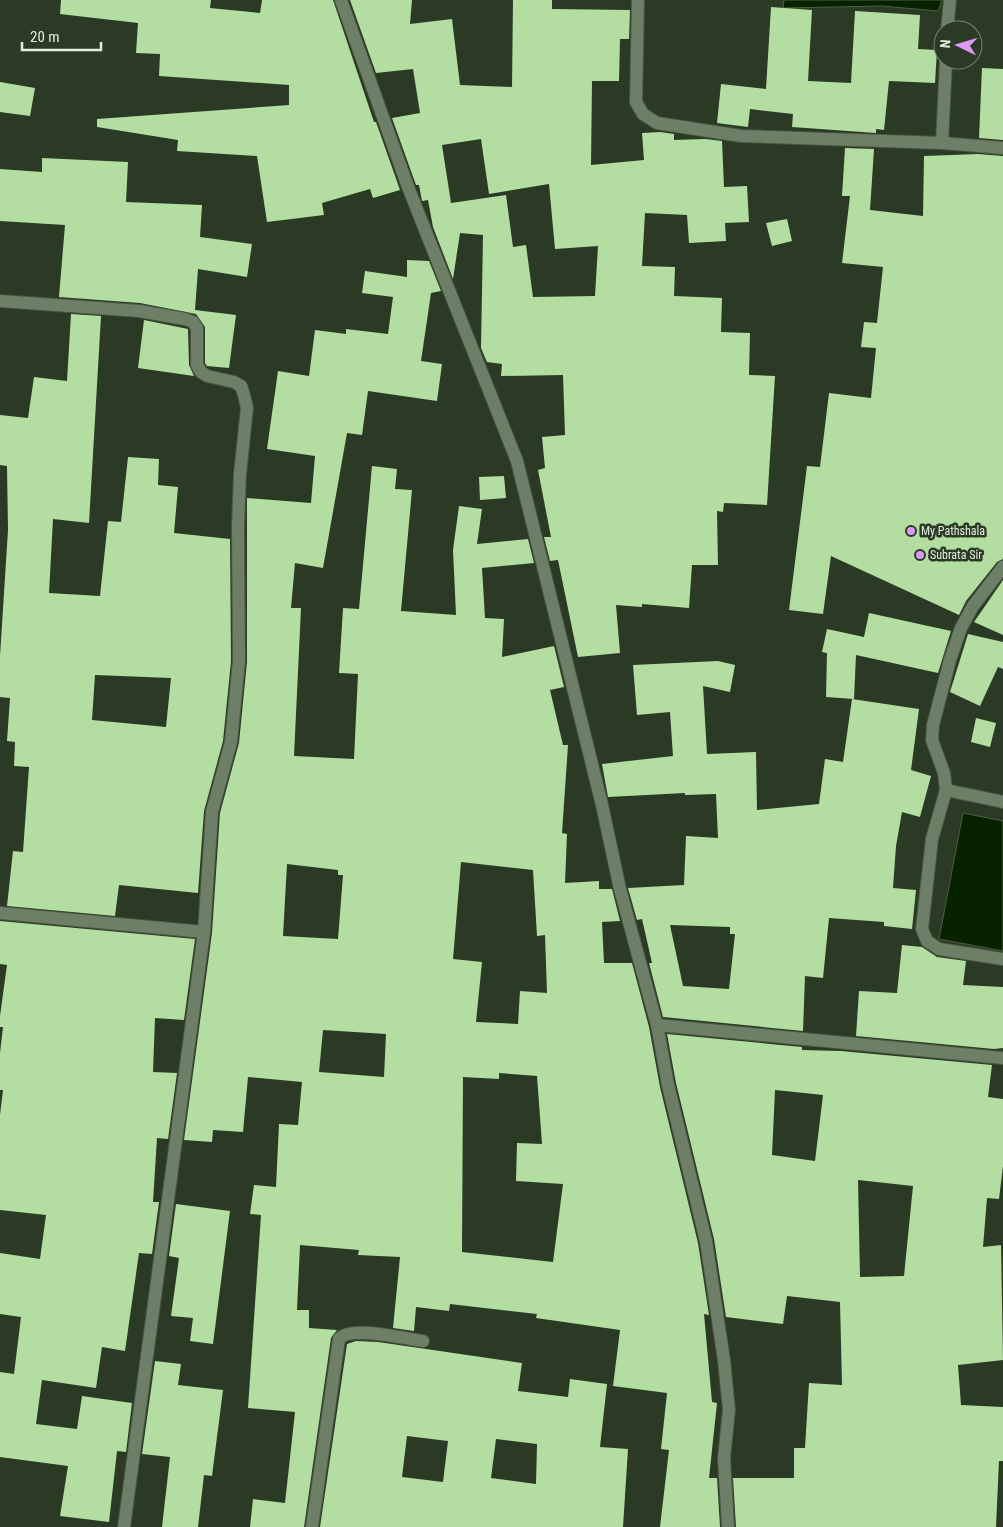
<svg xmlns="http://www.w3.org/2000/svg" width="1003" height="1527" viewBox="0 0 1003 1527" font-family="'Roboto Condensed',sans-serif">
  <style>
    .water { fill: #082200; stroke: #4a5f43 }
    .building { fill: #b4dda2; fill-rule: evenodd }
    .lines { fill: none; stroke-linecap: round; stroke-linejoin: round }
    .minor-casing { stroke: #495643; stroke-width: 14 }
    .minor { stroke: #6e7f67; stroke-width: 12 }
    .poi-dot { fill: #dc99f5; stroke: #2b3a24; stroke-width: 2 }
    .labels { text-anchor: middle; stroke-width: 5; stroke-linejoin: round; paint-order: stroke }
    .poi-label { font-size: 12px; fill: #e4eee0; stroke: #2b3a24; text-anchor: start }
  </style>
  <rect width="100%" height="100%" fill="#2b3a24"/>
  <g class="water">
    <path d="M784,0h158l-4,11 -56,-5 -99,2z"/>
    <path d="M963,813l40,8v130l-64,-12z"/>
  </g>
  <g class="building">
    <path d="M61,0h150l-1,8 50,5 2,-13h71l41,122h2l24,68 -27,8 -3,-9 -48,14 2,12 -57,7 -10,-66 -80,-5 1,-11 -81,-13v-8l192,-14v-20l-130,-9 1,-22 -24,-1 2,-30 -78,-9z"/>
    <path d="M350,0h62l-2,24 42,-5 8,66 52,2 1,-87h39v9l78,1 -1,29h-9l-1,42h-27l-1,84 53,-5 -2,-27 18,-1 14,2v6l31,-1 17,2 2,46 23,-1 2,36 -24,1 1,18 -37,2 -2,-28 -42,-2 -3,53 33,1 -1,29 48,2 -1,34 29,1 -1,42 26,1 -8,129 -43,-2 -1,9 -6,-1 1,54h-26l-3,43 -47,-4v3l-26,-2 4,48 -42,4 -20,-97 -8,1 -6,-24h7l-13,-67 7,-2 -3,-31 23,-2 -2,-60 -62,1 1,-12 -15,-2 -6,-14 2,-113 -23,-2 -7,46 -20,-52 -5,-27 -6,1 -3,-16h-3l-24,-67 28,-5 -7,-44 -37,4zM481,139l8,55 60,-10 6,65 43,-3 -3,50 -62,1 -7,-52 -13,2 -7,-52 -55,8 -9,-58z"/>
    <path d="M771,7l41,3 -4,71 43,2 4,-72 65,4 -2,34 19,1 -2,33 -46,-2 -5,49 -8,-1v4l-84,-6 1,-13 -43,-5 -2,18 -31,-4 4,-39 45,5z"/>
    <path d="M982,68l21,1v71l-24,-2z"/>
    <path d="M0,82l35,6 -5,28 -30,-4z"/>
    <path d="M845,148l29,1 -4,61 53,6 1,-60 54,-2 25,2v403l-6,3 -31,39 -7,14 -128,-59 -8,58 -34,-4 18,-144 13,1 9,-74 42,5 5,-50 -15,-1 3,-25 13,1 6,-56 -41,-4 8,-67h-8z"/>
    <path d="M42,158l86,4 -2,40 76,3 -2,32 52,7 -5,33 -49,-8 -3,41 41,5 -7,53 -22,-2 -2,-3v-36l-9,-13 -56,-11 -81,-6 6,-72 -65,-4v-52l42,3z"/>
    <path d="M787,219l5,22 -20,5 -6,-23z"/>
    <path d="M407,260l22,1 12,30 -10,2 -10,68 21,3 -5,37 -69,-10 -6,44 -15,-2 -24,135 -28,-5 -4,45h10l-7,148 60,3 4,-85 -19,-1 4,-65 16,1 13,-143 25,3 -2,20 17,1 -11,121 55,4 -3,-65 6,-44 23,3 -5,35 51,-5 6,24 -52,5 3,50 19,1 -2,38 52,-11 10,41 -14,3 13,55h5l-6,88 5,1 -2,49 34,-2v8h13l8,32 -18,1 2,41h28l17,64 11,60 38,156 11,72 -5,-1 8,88 5,1 -8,75h8l3,49h-60l9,-77 -8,-1 6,-56 -54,-7 7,-56 -84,-12 1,-4 -87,-10 -1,7 -33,-4 -2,24 -21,-3 7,-71 -42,-2 1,-5 -59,-5 -3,65h12v18l28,2 -6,8 -27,189h-54l3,-28 32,4 10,-91 -47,-4 13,-193 -11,-1 4,-29 22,2 3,-63 19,1 4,-43 -54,-5 -5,55 -30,-2 -1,12 -28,-2 28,-207 8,-120 19,-70 8,-81v-164l64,5 4,-47 -48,-7 11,-78 31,5 6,-46 31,4v-5l42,5 5,-37 -31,-4 3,-22 42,6zM461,862l72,8 4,66 8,-1 2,58 -27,-2 -2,33 -42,-2 6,-60 -29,-3zM287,864l51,6v5h5l-5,64 -55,-3zM323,1030l63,4 -2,43 -65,-5zM499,1073l38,3 5,68 -25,-1 -1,38 47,3 -10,78 -91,-10 1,-175 36,2z"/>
    <path d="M71,314l30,2 -12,207 -36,-4 -4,74 51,3 8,-75 13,1 7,-65 31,2 -1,26 20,2 -4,46 56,6 1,122 -8,80 -19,70 -6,82 -79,-8 -4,31 -108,-10 6,-55 10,1 6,-85 -15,-1 1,-24 -8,-1 3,-43 -10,-1v-41l8,-126 -1,-64 -7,-1v-50l28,3 6,-41 33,4zM95,675l76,3 -5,49 -74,-7z"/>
    <path d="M144,320l44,9 1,36 5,11 -56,-8z"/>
    <path d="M504,476l2,22 -26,2 -1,-23z"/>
    <path d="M1003,580v55l-29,-13z"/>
    <path d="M869,613l82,18 -13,42 -82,-18 -2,44 -28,-2 1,-44 -5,-1 5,-23 37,8z"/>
    <path d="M968,634l35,8v27l-5,-2 -18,39 -30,-14z"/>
    <path d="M718,661l17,4 -5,27 -27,-6 4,68 49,-2 1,58 62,-6 6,-45 18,3 9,-63 67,10 -8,61 20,6 -11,41 -18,-5 -6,34 -3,42 23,2 -4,39 -28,-3v-4l-55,-4 -6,60 -18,-2 -2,55 -140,-14 -14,-54h3l-10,-44 -5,1 -9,-32 56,-3 2,-49 32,2 -2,-44 -31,1v-2l-77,4 -6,-33 71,-8 -3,-44 -33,3 -4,-50zM670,925l60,2v7h5l-6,55 -46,-3z"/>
    <path d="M976,718l20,5 -6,24 -19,-5z"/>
    <path d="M0,921l195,18 -11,81 -29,-2 -2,54 24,1 -9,66 -11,-1 -4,64h6l-7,52 -13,-1 -14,98 -23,-4 -6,41 -54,-8 -6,44 41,5 5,-33 50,7 -6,49 -9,-1 -8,71 -49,-6 8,-50 -68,-9v-85l14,2 7,-57 -21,-3v-61l40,6 6,-44 -46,-5v-95l3,-25h-3v-37l3,-26h-3v-11l7,-51 -7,-1z"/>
    <path d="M902,945l20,2 15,10 29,4 -3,24 40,2v61l-9,1 -138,-13 3,-45 38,2z"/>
    <path d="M667,1034l135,13v3l39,1 151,14 -4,32 15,2v67l-4,33 -12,-1 -4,49 18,-2 2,115 -45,5 3,40 42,2v54h-4l-3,66h-260l-3,-49h61v-30h11l4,-65 33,2 -2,-83 -53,-6 -4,28 -57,-7 -12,-78 -38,-156zM775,1090l48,5 -8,66 -43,-6zM858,1180l55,6 -9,90 -44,1z"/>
    <path d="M176,1204l54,7 -17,133 -23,-3 3,-23 -22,-2 8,-58 -10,-2z"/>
    <path d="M356,1341l22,1 144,21 -4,28 50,6 2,-18 37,5 -7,63 28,2 -5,78h-303l27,-183zM407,1436l41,5 -5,41 -41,-5zM496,1439l41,5 -1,40 -45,-6z"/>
    <path d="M155,1361l26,3 -3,21 45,5 -11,86 -8,-1 -6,52h-36l8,-70 -28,-3z"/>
  </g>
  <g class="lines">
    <g class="minor-casing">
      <g id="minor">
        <path d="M341,0l67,187 109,274 85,344 18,84 37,136 11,60 38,156 18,119 5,50 -5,48 4,69"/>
        <path d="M638,0l-2,102 7,12 14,9 84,13 201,7 61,5"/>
        <path d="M947,30l3,-30"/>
        <path d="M942,143l4,-83"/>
        <path d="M0,301l139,10 46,8 8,3 4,6v37l4,7 6,4 27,6 7,4 3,9 3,13 -7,66 -2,52 1,135 -8,81 -19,70 -8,120"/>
        <path d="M1003,567l-30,39 -12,22 -11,32 -17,65 -1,15 12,33 2,17 -14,49 -10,90 5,12 12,8 64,10"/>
        <path d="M946,790l57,12"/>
        <path d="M0,913l204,19 -80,595"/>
        <path d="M657,1025l346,33"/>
        <path d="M312,1527l27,-188c12,-14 66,0 84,2"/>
      </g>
    </g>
    <use href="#minor" class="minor"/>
  </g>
  <g class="poi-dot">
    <circle cx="911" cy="531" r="5"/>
    <circle cx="920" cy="555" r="5"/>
  </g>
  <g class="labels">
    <g class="poi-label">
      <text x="921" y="535">My Pathshala</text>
      <text x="930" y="559">Subrata Sir</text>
    </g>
  </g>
  <g transform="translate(958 45) rotate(275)"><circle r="24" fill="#2b3a24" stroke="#75826f"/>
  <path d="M0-4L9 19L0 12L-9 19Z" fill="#dc99f5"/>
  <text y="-8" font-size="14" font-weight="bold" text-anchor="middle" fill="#e4eee0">N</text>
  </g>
  <path d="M22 42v8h79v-8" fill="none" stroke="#e4eee0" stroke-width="2.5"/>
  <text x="30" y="42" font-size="15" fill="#e4eee0" stroke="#2b3a24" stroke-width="4" paint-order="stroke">20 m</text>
</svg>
